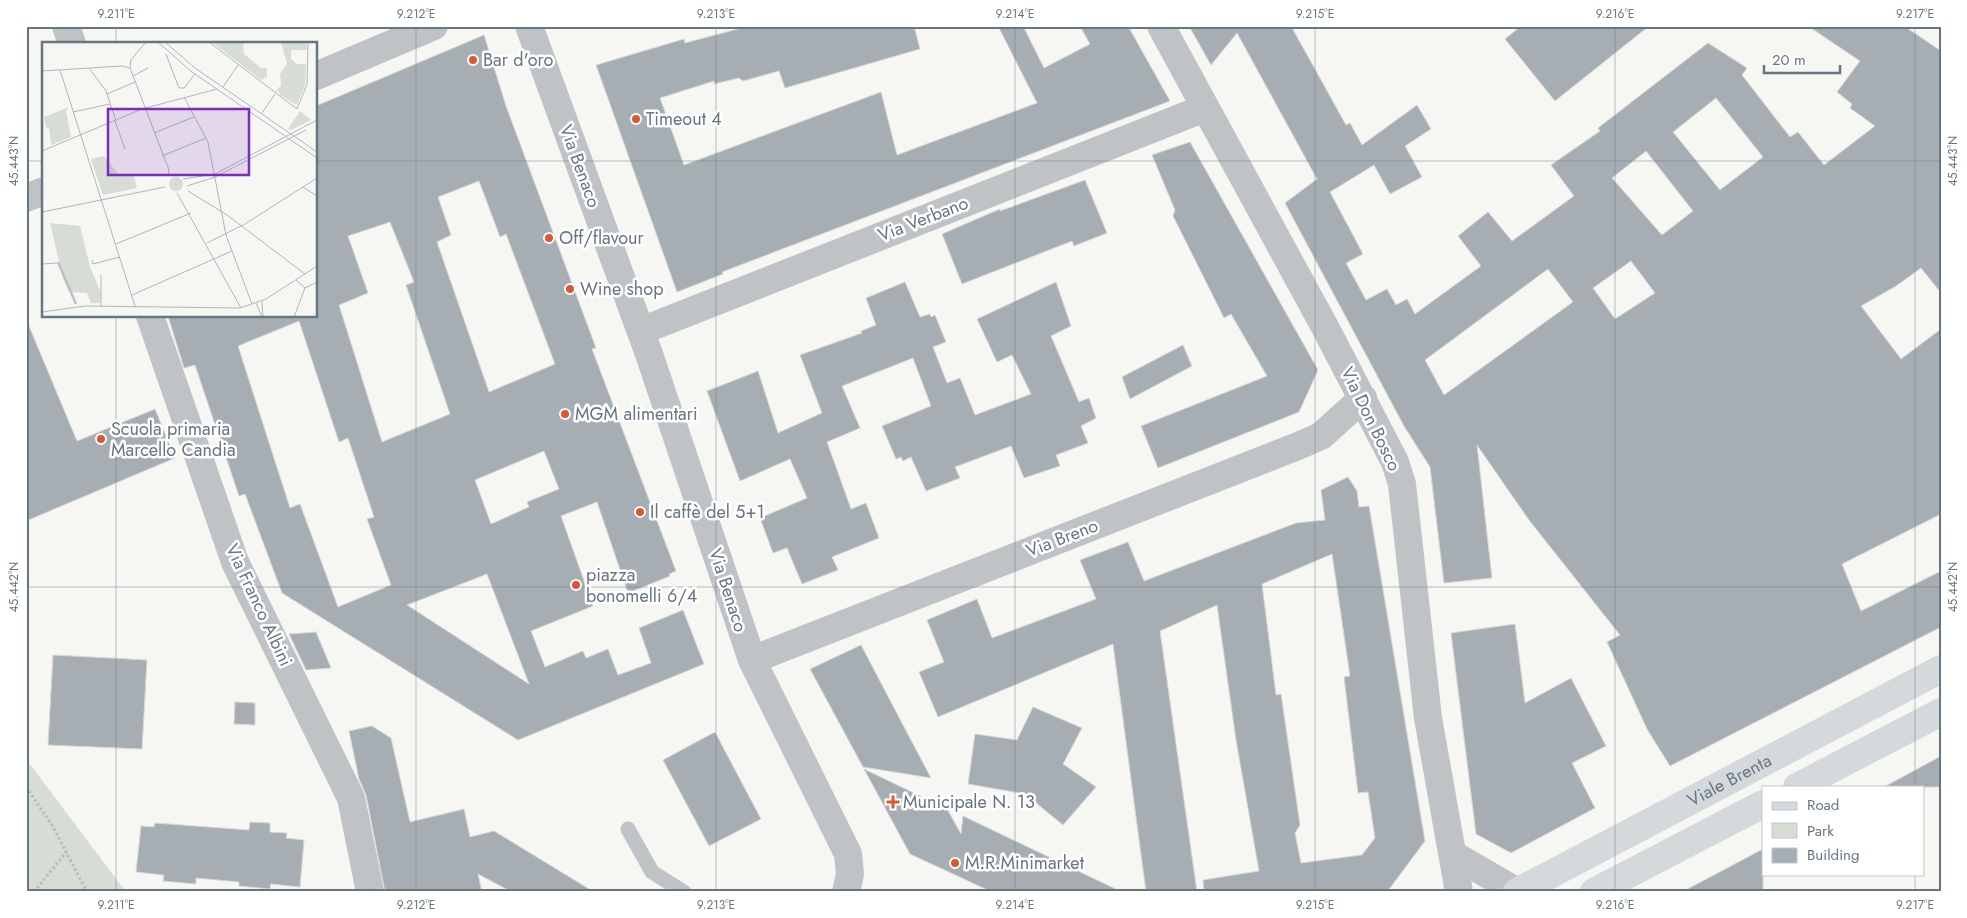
<svg xmlns="http://www.w3.org/2000/svg" width="1967" height="918" viewBox="0 0 1967 918" font-family="Jost,sans-serif">
  <style>
    .green { fill: #d7dcd4 }
    .building { fill: #a6aeb3; stroke: #d7d7d5; fill-rule: evenodd }
    .lines { fill: none; stroke-linecap: round; stroke-linejoin: round }
    .path { stroke: #b9bcbe; stroke-width: 3; stroke-dasharray: 2.5 2.5; stroke-linecap: butt }
    .lane { stroke: #bfc3c6; stroke-width: 15 }
    .street { stroke: #bfc3c6; stroke-width: 28 }
    .secondary { stroke: #d4d9dc; stroke-width: 28 }
    .ticks { fill: none; stroke: #667682; stroke-width: 1; stroke-opacity: 0.45 }
    .poi-dot { fill: #d9582f; stroke: #fff; stroke-width: 2 }
    .labels { text-anchor: middle; stroke-width: 5; stroke-linejoin: round; paint-order: stroke }
    .poi-label { font-size: 18px; fill: #667682; stroke: #fff; text-anchor: start }
    .street-label { font-size: 18px; fill: #667682; stroke: #fff }
    .inset-river { fill: none; stroke: #b8c2c7; stroke-width: 2.5 }
    .inset-road { fill: none; stroke: #afb7bc; stroke-width: 1 }
    .view { fill: #7b2cbf; fill-opacity: 0.15; stroke: #7b2cbf; stroke-width: 2.5 }
    .inset-edge { fill: none; stroke: #667682; stroke-width: 2.5 }
    .neatline { fill: none; stroke: #667682; stroke-width: 2 }
    .ticks-label { font-size: 12px; text-anchor: middle; fill: #667682 }
  </style>
  <rect width="100%" height="100%" fill="#f6f6f3"/>
  <path class="green" d="M26,759l100,133h-100z"/>
  <g class="building">
    <path d="M749,26h165l6,23 -135,39 -6,-17 -36,10 -4,-3 -25,6v-3l-54,17 24,67 197,-73 16,63 140,-52 -39,-77h25l21,42 46,-24 -10,-18h48l42,75 -448,171 1,2 -46,18 -81,-227 88,-26 1,4z"/>
    <path d="M1189,26h102l55,99 4,-2 12,22 55,-40 14,24 -26,17 17,31 -32,17 -16,-29 -44,27 33,62 -17,9 20,37 21,-11 9,16 11,-6 8,15 66,-48 -23,-30 30,-24 24,29 62,-45 -23,-31 49,-34 -2,-3 110,-85 39,25 -5,7 48,62 8,-5 26,33 51,-39 -25,-18 2,-4 -15,-12 23,-31 -52,-35h96l37,25v242l-20,-25 -25,18 -35,20 40,53 40,-30v185l-99,50 19,47 80,-40v56l-271,139 -23,-37 -40,-87 13,-7 -91,-115 -52,-75 15,133 -48,5 -14,-116 -26,-41 -119,-223 32,-24 -80,-146 -26,32zM1716,98l47,59 -43,33 -47,-58zM1646,151l47,60 -31,24 -50,-57zM1631,261l24,32 -40,26 -22,-31zM1548,269l25,33 -129,93 -19,-35z"/>
    <path d="M1521,26h128l-94,75 -50,-62z"/>
    <path d="M484,35l22,71 90,242 -4,1 84,222 -7,3 1,2 -42,17 -31,-91 -36,14 32,90 -62,25 14,36 38,-16 3,7 22,-9 10,26 33,-12 -12,-35 44,-18 21,54 -186,76 -236,-147 -37,-99 -6,2 -44,-131 -11,3 -16,-52h148v-210zM479,181l21,56 6,-3 49,130 -66,28 -52,-150 14,-7 -13,-38zM390,222l24,60 -8,3 44,129 -68,28 -43,-137 29,-12 -20,-57zM299,321l40,121 9,-4 26,79 -7,2 24,66 -53,22 -38,-103 -10,4 -52,-162zM544,451l15,38 -32,13 2,5 -38,17 -16,-44zM487,574l42,110 -122,-79z"/>
    <path d="M1190,142l128,228 -19,42 -141,56 -17,-42 126,-50 -36,-62 -7,4 -51,-102 2,-6 -23,-55z"/>
    <path d="M1085,180l22,53 -33,13 -2,-5 -110,43 -20,-50 58,-25v2z"/>
    <path d="M905,282l15,35 10,-3 1,3 4,-2 11,27 -13,5 14,36 13,-5 15,37 56,-21 -19,-39 -15,7 -20,-43 79,-37 15,44 -20,10 28,66 10,-4 7,20 -15,8 7,17 -32,12 4,11 -36,12 -13,-32 -56,21 5,11 -34,13 -15,-34 -8,4 -2,-4 -5,2 -14,-33 49,-20 -18,-48 -71,28 18,42 -33,14 24,67 15,-6 13,35 -47,19 6,13 -36,14 -15,-36 -14,5 -13,-35 47,-20 -17,-39 -50,22 -33,-90 51,-20 20,62 44,-20 -22,-58 62,-22 -1,-2 15,-6 -10,-27z"/>
    <path d="M26,319l51,122 78,-32 20,49 -149,63z"/>
    <path d="M1183,345l9,21 -62,33 -8,-22z"/>
    <path d="M1348,477l9,14 2,16 10,-1 56,335 -38,51h-183l-1,-12 56,-9 -23,-131 -19,-135 -57,26 37,261h-51l-33,-248 -175,73 -19,-45 25,-10 -17,-42 50,-21 15,39 104,-39 -16,-39 48,-18 16,39 152,-58 29,-3 -4,-30zM1332,554l18,122 -6,1 14,116 10,-1 7,46 -13,17 -61,8 -6,-30 5,-8 -19,-131 -5,1 -14,-111z"/>
    <path d="M1515,624l10,79 46,-25 35,68 -34,17 23,45 -84,45 -35,-19 -25,-201z"/>
    <path d="M316,632l15,36 -25,2 -17,-36z"/>
    <path d="M861,645l42,80 28,53 -68,-11 -53,-98z"/>
    <path d="M53,655l94,5 -5,89 -94,-4z"/>
    <path d="M235,702l20,1v22l-21,-1z"/>
    <path d="M1033,707l49,21 -19,36 33,23 -33,38 -38,-31 -57,-10 7,-50 42,6z"/>
    <path d="M372,726l19,12 19,84 54,-13 6,28 24,-6 100,61h-82l-34,-18 4,18h-97l-19,-97 -7,-16 -10,-48z"/>
    <path d="M715,732l46,87 -52,27 -46,-86z"/>
    <path d="M1941,756v31h-57l35,-19z"/>
    <path d="M864,769l83,40 14,25 2,-18 159,76h-130l-82,-38z"/>
    <path d="M250,822l20,1v9l17,1 -1,5 18,2 -4,47 -29,-3 -1,5 -31,-3v-4l-43,-4v6l-33,-3 1,-6 -28,-3 5,-46 13,1 1,-4 94,7z"/>
    <path d="M1763,849v43h-81z"/>
  </g>
  <g class="lines">
    <g class="path">
      <path d="M26,787l26,38 35,67"/>
      <path d="M34,892l32,-40"/>
    </g>
    <path class="lane" d="M628,829l24,43 32,20"/>
    <g class="street">
      <path d="M66,26l6,18"/>
      <path d="M529,26l120,328 103,306 96,194 2,20 -4,18"/>
      <path d="M1161,26l165,303 69,133 7,22 26,234 31,174"/>
      <path d="M316,76l118,-50"/>
      <path d="M26,198l18,-7"/>
      <path d="M150,316l85,246 116,236 19,94"/>
      <path d="M641,331l564,-223"/>
      <path d="M752,660l546,-214 23,-10 42,-38"/>
      <path d="M1454,855l64,37"/>
    </g>
    <g class="secondary">
      <path d="M1797,787l144,-75"/>
      <path id="s1" d="M1517,892l424,-223"/>
      <path d="M1594,892l169,-88"/>
    </g>
  </g>
  <path class="ticks" d="M116,26v18M416,26v866M716,26v866M1015,26v866M1315,26v866M1615,26v866M1915,26v761M26,161h18M316,161h1625M116,316v576M26,587h1915M1915,874v18"/>
  <g class="poi-dot">
    <circle cx="473" cy="60" r="5"/>
    <circle cx="636" cy="119" r="5"/>
    <circle cx="549" cy="238" r="5"/>
    <circle cx="570" cy="289" r="5"/>
    <circle cx="565" cy="414" r="5"/>
    <circle cx="101" cy="439" r="5"/>
    <circle cx="640" cy="512" r="5"/>
    <circle cx="576" cy="585" r="5"/>
    <path d="M890.5 794.5h5v5h5v5h-5v5h-5v-5h-5v-5h5z"/>
    <circle cx="955" cy="863" r="5"/>
  </g>
  <g class="labels">
    <g class="poi-label">
      <text x="483" y="66">Bar d'oro</text>
      <text x="646" y="125">Timeout 4</text>
      <text x="559" y="244">Off/flavour</text>
      <text x="580" y="295">Wine shop</text>
      <text x="575" y="420">MGM alimentari</text>
      <text x="111" y="435">Scuola primaria<tspan x="111" dy="21">Marcello Candia</tspan></text>
      <text x="650" y="518">Il caffè del 5+1</text>
      <text x="586" y="581">piazza<tspan x="586" dy="21">bonomelli 6/4</tspan></text>
      <text x="903" y="808">Municipale N. 13</text>
      <text x="965" y="869">M.R.Minimarket</text>
    </g>
    <g class="street-label">
      <text transform="translate(580 166) rotate(70)" y="6">Via Benaco</text>
      <text transform="translate(923 219) rotate(-21)" y="6">Via Verbano</text>
      <text transform="translate(1371 419) rotate(64)" y="6">Via Don Bosco</text>
      <text transform="translate(1062 538) rotate(-21)" y="6">Via Breno</text>
      <text transform="translate(728 590) rotate(72)" y="6">Via Benaco</text>
      <text transform="translate(259 605) rotate(65)" y="6">Via Franco Albini</text>
      <text dy="6" stroke="none"><textPath href="#s1" startOffset="240">Viale Brenta</textPath></text>
    </g>
  </g>
  <g transform="translate(42 42)">
    <rect width="275" height="275" fill="#f6f6f3"/>
    <path d="M170,0h31l1,12 17,14h6v9l-6,3zM239,0h25l1,8h-16v9l6,5h9l-1,21 -8,20 -17,-10 -1,-4 -4,1 6,-7 -1,-11 7,-10zM27,65l-3,4 5,26 -20,8 -2,-18 -3,1 -2,-11zM258,69l11,9 -20,10 -3,-1zM62,114l15,19 15,1 3,12 -34,7 -12,-36zM127 142a7 7 0 1 1 14 0a7 7 0 1 1-14 0ZM8,181l30,3 10,41 11,26 -1,10h-9l-4,-10 -18,-1 -6,-14z" fill="#d7dcd4"/>
    <path class="inset-river" d="M16,220l18,42"/>
    <path class="inset-road" d="M116,0l34,30 125,86M123,0l30,26 122,84M167,0l88,67 10,-25 1,-42M124,12l13,34h5l11,-14M89,18l-1,8 39,102 -1,5M88,19l16,-19M47,26l17,23 10,30M18,28l75,236M0,29l80,-5 8,2M91,34l15,-8M181,45l15,-22M65,52l28,-12M142,55l24,45 18,93 26,69M31,70l37,-8M220,71l13,-19M73,79l10,28M112,91l40,-16M0,109l100,-42 75,-20M120,114l44,-18M141,137l32,-5 102,-54M145,144l28,-9 91,-47M261,145l14,9M146,149l39,24 78,59M135,151l64,115M0,170l123,-25M165,201l38,-19 72,-46M74,202l75,-31M50,218l1,4 27,-7M0,222l15,-1M59,233v31M254,238l9,8 12,-6M90,253l100,-44M220,259l1,16M214,261l6,14M0,270l43,-6 155,2 26,-9 51,-33M252,275l11,-29"/>
    <path class="view" d="M66,67h141v66h-141z"/>
    <rect width="275" height="275" class="inset-edge"/>
  </g>
  <rect width="1967" height="918" fill="none" stroke="#ffffff" stroke-width="55"/>
  <rect x="1762" y="786" width="162" height="90" fill="#ffffff" stroke="#c2c8cd"/>
  <rect x="1772" y="802" width="25" height="8" fill="#d4d9dc" stroke="#c2c8cd"/>
  <text x="1807" y="810" font-size="15" fill="#667682">Road</text>
  <rect x="1772" y="823" width="25" height="15" fill="#d7dcd4" stroke="#c2c8cd"/>
  <text x="1807" y="836" font-size="15" fill="#667682">Park</text>
  <rect x="1772" y="848" width="25" height="15" fill="#a6aeb3" stroke="#c2c8cd"/>
  <text x="1807" y="860" font-size="15" fill="#667682">Building</text>
  <path d="M1764 65v8h76v-8" fill="none" stroke="#667682" stroke-width="2.5"/>
  <text x="1772" y="65" font-size="15" fill="#667682" stroke="#ffffff" stroke-width="4" paint-order="stroke">20 m</text>
  <rect x="28" y="28" width="1912" height="862" class="neatline"/>
  <g class="ticks-label">
    <text x="116" y="18">9.211°E</text>
    <text x="416" y="18">9.212°E</text>
    <text x="716" y="18">9.213°E</text>
    <text x="1015" y="18">9.214°E</text>
    <text x="1315" y="18">9.215°E</text>
    <text x="1615" y="18">9.216°E</text>
    <text x="1915" y="18">9.217°E</text>
    <text transform="translate(14 161) rotate(-90)" y="4">45.443°N</text>
    <text transform="translate(1953 161) rotate(-90)" y="4">45.443°N</text>
    <text transform="translate(14 587) rotate(-90)" y="4">45.442°N</text>
    <text transform="translate(1953 587) rotate(-90)" y="4">45.442°N</text>
    <text x="116" y="909">9.211°E</text>
    <text x="416" y="909">9.212°E</text>
    <text x="716" y="909">9.213°E</text>
    <text x="1015" y="909">9.214°E</text>
    <text x="1315" y="909">9.215°E</text>
    <text x="1615" y="909">9.216°E</text>
    <text x="1915" y="909">9.217°E</text>
  </g>
</svg>
